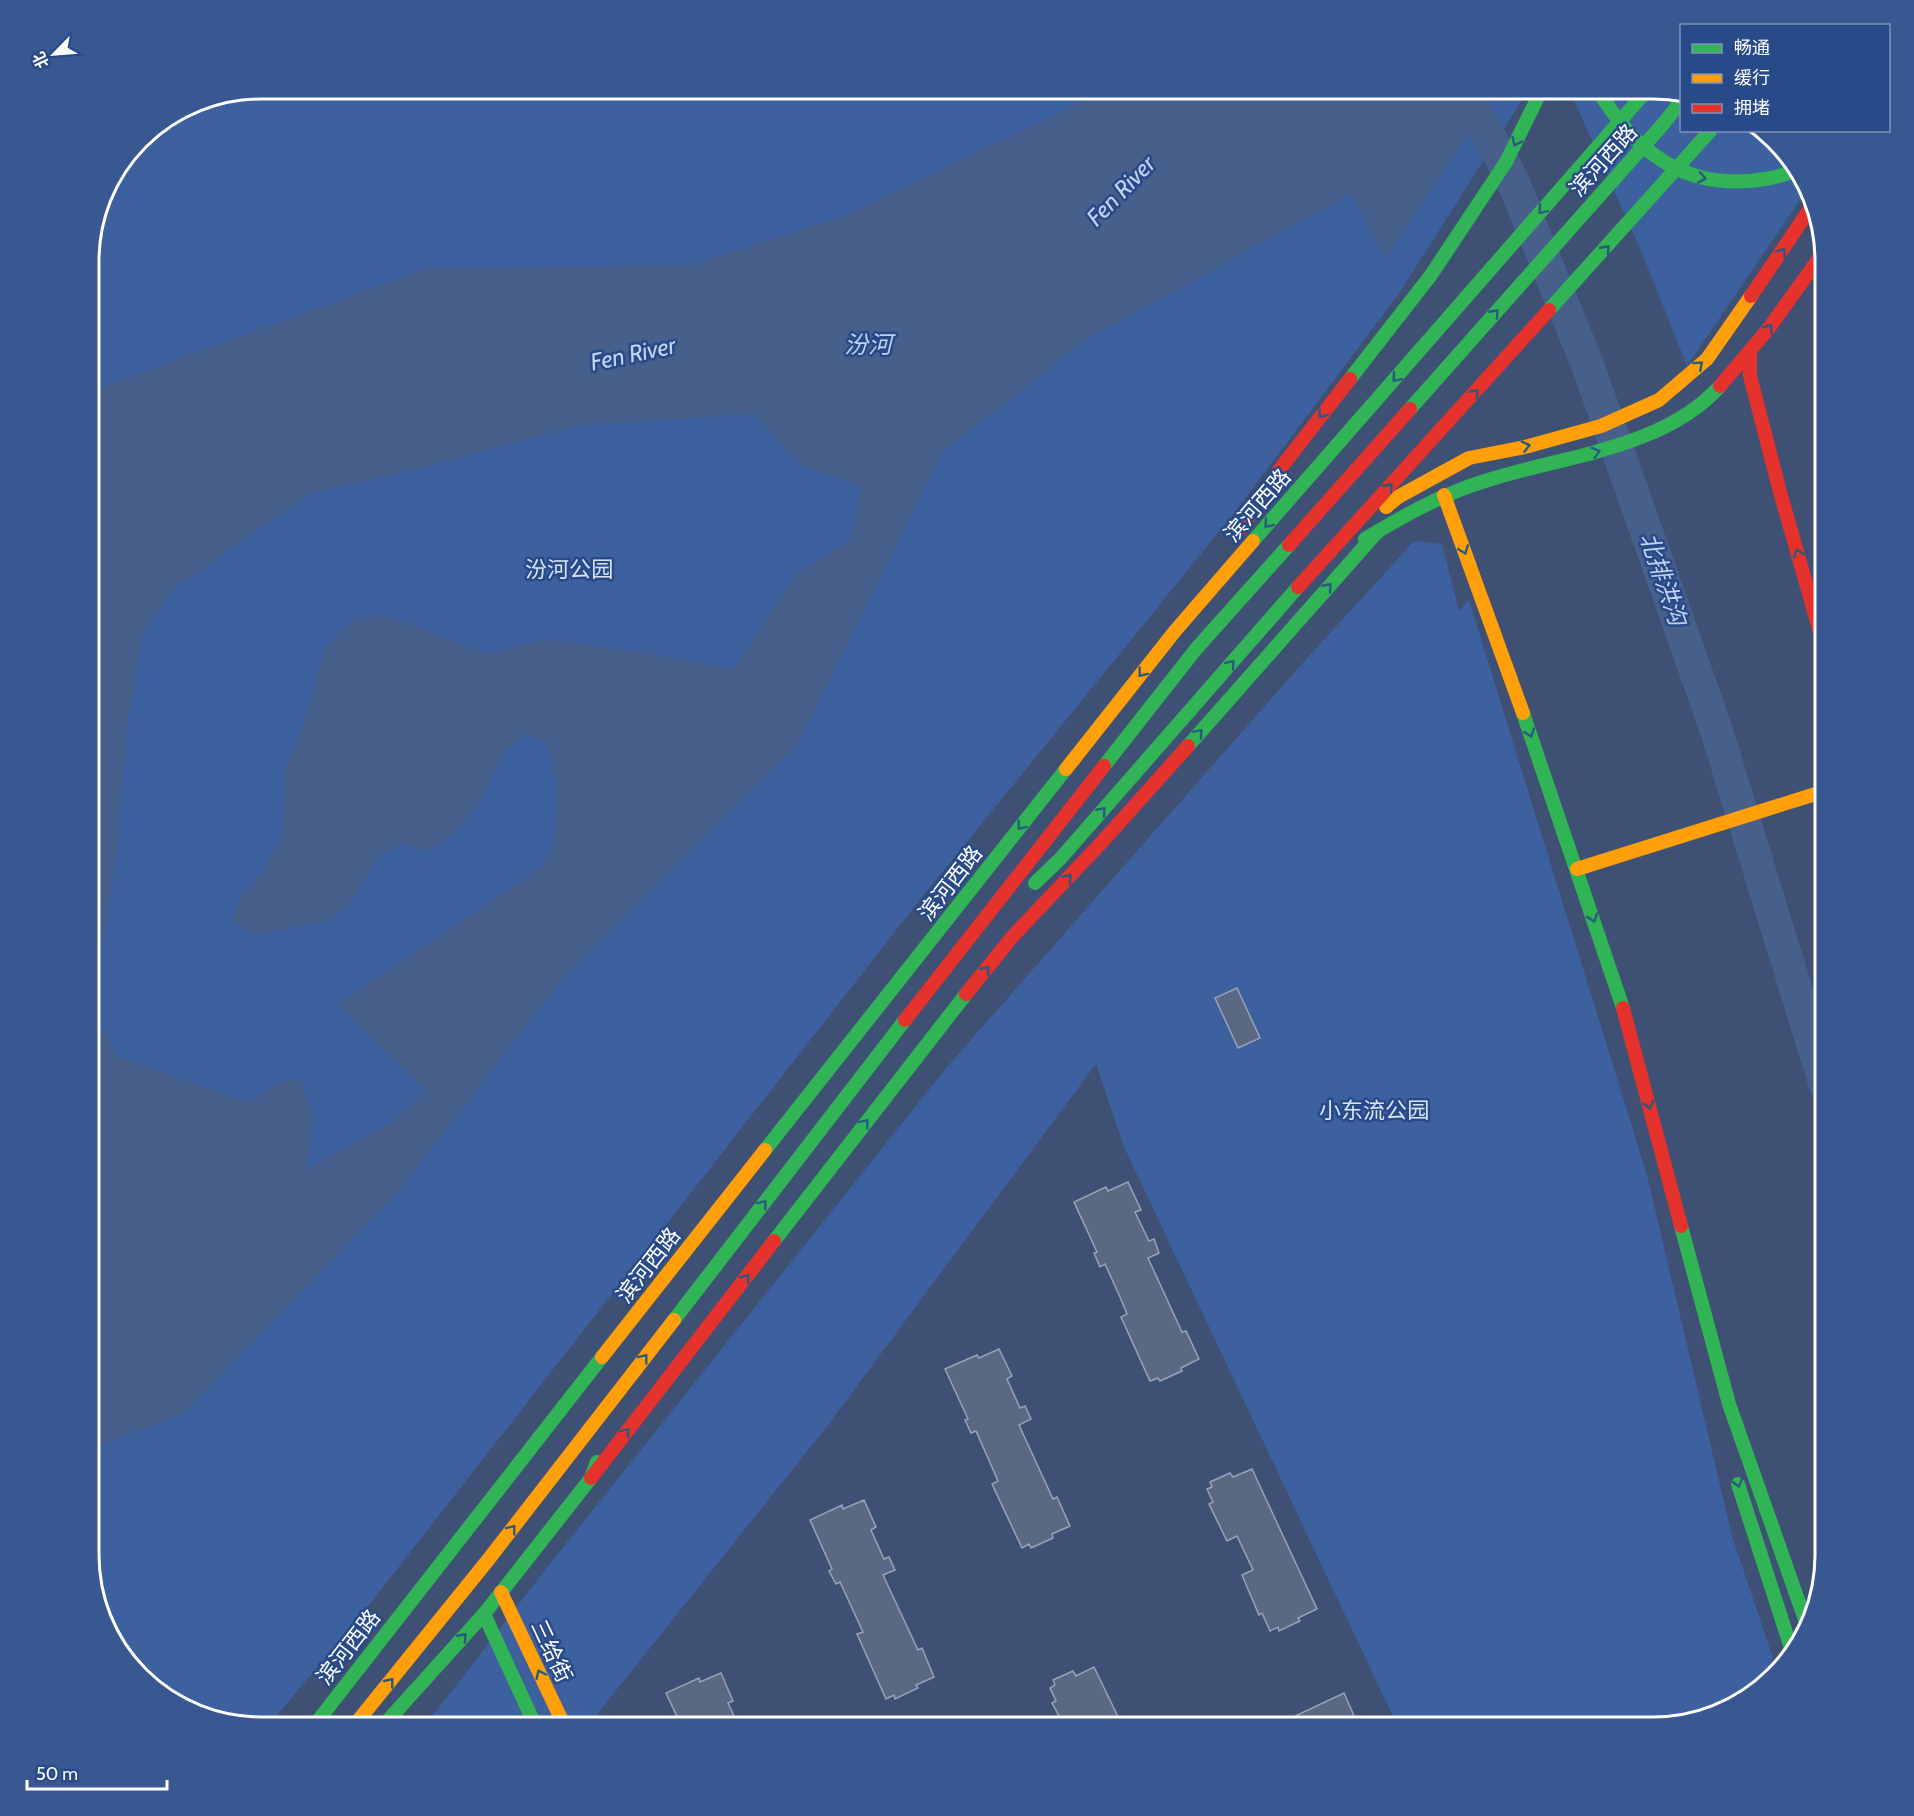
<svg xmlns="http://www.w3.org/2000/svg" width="1914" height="1816" viewBox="0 0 1914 1816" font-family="Cabin,'Noto Sans SC',sans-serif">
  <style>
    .green { fill: #3d609f }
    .water { fill: #475f8b; fill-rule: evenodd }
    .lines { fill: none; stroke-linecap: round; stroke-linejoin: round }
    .river { stroke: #475f8b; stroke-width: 33 }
    .building { fill: #5a6884; stroke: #99a3b6; stroke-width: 1.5 }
    .fast { stroke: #30b455; stroke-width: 14 }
    .slow { stroke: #ff9f0a; stroke-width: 14 }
    .jam { stroke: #e5322d; stroke-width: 14 }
    .fast-bridge { stroke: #30b455; stroke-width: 14 }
    .oneway { stroke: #295a81 }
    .labels { text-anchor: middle; stroke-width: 5; stroke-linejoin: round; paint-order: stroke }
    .street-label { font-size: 22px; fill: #fff; stroke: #284a89 }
    .park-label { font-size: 22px; fill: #d9e4f7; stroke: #284a89 }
    .water-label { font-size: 24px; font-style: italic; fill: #c1d3f0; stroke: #284a89 }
    .rim { fill: none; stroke: #fff; stroke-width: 3 }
  </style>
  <rect width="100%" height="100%" fill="#3e5073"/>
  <g class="green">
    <path d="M261,89h1268l-129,203 -169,225 -309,380 -560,717 -95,113 -72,-13 -56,-37 -37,-56 -13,-55v-1317l17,-65 41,-53 48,-30z"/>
    <path d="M1569,89h95l17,4 1,37 80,1 13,8 33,49 -121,178 -45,-113z"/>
    <path d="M1414,541l28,3 17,67 10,-11 178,575 85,361 46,137 -3,4 -56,37 -55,13h-266l-274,-580 -28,-83 -268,361 -241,302h-163l128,-166 395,-494 352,-400z"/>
  </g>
  <path class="water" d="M1109,89h389l-112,170 -35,-65 -265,146 -144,113 -143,290 -235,234 -164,213 -216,224 -83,31 -12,-10v-1043l336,-123 268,-4 156,-51zM754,414l46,51 61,22 -10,52 -55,35 -62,96 -88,-17 -99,-14 -59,15 -98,-37 -33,-2 -31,31 -19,68 -21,54 -4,69 -19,34 -23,26 -7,24 21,14 75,-14 21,-17 30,-48 24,-13 22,8 26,-16 27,-31 25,-52 22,-18 21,9 11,45 -4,58 -11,20 -206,139 89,85 -34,32 -86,48 8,-57 -14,-34 -20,2 -31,22 -130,-46 -28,-45 25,-148 10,-131 17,-100 33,-46 133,-93 105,-24 166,-45z"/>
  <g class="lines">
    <path class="river" d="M1464,89l48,90 76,187 128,363 109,355"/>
  </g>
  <g class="building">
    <path d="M1237,988l23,50 -22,10 -23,-50z"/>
    <path d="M1128,1182l13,28 -6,2 14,29 5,-2 5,14 -11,5 34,74 4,-1 13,28 -18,9 1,3 -22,10 -2,-3 -8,3 -29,-64 6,-3 -7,-17 -15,-33 -5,3 -6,-14 3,-1 -23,-50 32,-15 2,4z"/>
    <path d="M999,1349l13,27 -5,3 13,29 5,-2 6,13 -12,6 34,74 4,-2 13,29 -18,8 1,4 -22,10 -2,-4 -7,4 -30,-64 6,-3 -22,-50 -5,2 -6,-13 3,-1 -23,-50 32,-14 2,3z"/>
    <path d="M1252,1469l65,140 -19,9 2,3 -21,10 -1,-4 -8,4 -8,-18 -3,2 -17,-40 11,-5 -16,-34 -10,5 -18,-37 4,-2 -6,-13 5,-2 -2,-5 20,-9 3,4z"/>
    <path d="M864,1500l12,27 -5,3 13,29 5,-2 6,13 -12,5 35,75 4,-2 12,29 -18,8 2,3 -23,11 -1,-4 -8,4 -29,-65 6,-2 -23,-50 -4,2 -7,-13 3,-2 -22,-49 32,-15 1,4z"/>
    <path d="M1094,1667l29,60h-58l-13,-24 4,-2 -6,-13 5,-3 -2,-5 20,-9 3,5z"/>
    <path d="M721,1673l12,28 -5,2 11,24h-57l-16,-34 33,-15 1,4z"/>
    <path d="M1344,1693l15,34h-58l-6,-11z"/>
  </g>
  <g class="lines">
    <g class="fast">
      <path d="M1549,310l162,-180"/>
      <path d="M1350,379l81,-104 75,-113 36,-73"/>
      <path d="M1410,409l254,-286 18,-23"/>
      <path d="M1365,539c38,-23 77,-45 120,-58 76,-25 179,-32 235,-95"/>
      <path d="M1253,541l395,-452"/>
      <path d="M1523,713l100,295"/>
      <path d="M1188,746l190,-215"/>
      <path d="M1104,766l92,-117 93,-104"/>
      <path d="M1035,883l25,-24 238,-272"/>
      <path d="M765,1150l301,-381"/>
      <path d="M1681,1226l48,178 79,224"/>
      <path d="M774,1241l192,-247"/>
      <path d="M674,1320l231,-300"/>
      <path d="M1738,1484l54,167"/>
      <path d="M484,1614l52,113"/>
      <path d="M313,1727l289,-370"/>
      <path d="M382,1727l102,-113 107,-136 6,-16"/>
    </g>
    <g class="slow">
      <path d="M1444,495l79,218"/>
      <path d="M1386,507l12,-10 71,-39 56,-11 76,-21 58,-26 48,-41 44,-63"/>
      <path d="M1066,769l109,-138 78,-90"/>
      <path d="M1577,869l248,-78"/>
      <path d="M602,1357l163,-207"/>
      <path d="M501,1592l64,135"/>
      <path d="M353,1727l135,-167 186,-240"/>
    </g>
    <g class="jam">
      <path d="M1751,296l63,-93"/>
      <path d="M1750,353v23l30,116 45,158"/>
      <path d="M1720,386l49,-58 56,-78"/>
      <path d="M1241,529l42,-64 67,-86"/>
      <path d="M1289,545l121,-136"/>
      <path d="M1298,587l251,-277"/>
      <path d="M966,994l47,-58 89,-94 86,-96"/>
      <path d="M1623,1008l58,218"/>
      <path d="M905,1020l199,-254"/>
      <path d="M591,1478l183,-237"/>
    </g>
    <path class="fast-bridge" d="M1597,89c39,64 89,103 168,90 10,-1 21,-5 31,-8"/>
  </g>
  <defs><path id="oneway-chevron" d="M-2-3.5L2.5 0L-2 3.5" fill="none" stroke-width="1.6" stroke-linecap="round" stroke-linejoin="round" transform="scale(1.5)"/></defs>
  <g class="oneway">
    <use href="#oneway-chevron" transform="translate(1516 142) rotate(116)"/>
    <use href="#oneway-chevron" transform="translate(1702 178) rotate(11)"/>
    <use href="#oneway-chevron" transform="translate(1542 210) rotate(131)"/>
    <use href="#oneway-chevron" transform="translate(1606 249) rotate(-48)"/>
    <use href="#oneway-chevron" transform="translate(1782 252) rotate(-56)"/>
    <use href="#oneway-chevron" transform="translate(1495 313) rotate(-48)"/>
    <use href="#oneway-chevron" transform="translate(1769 328) rotate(-53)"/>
    <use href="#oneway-chevron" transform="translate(1699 365) rotate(-42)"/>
    <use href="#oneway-chevron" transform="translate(1396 378) rotate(131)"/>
    <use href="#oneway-chevron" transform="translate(1475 393) rotate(-48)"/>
    <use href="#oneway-chevron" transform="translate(1322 414) rotate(128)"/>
    <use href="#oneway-chevron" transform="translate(1526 446) rotate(-14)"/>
    <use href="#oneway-chevron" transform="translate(1596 452) rotate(-17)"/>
    <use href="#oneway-chevron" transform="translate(1389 487) rotate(-48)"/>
    <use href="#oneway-chevron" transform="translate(1268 524) rotate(131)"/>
    <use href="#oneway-chevron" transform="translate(1464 550) rotate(70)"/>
    <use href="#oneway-chevron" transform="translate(1798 553) rotate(-106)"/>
    <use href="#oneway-chevron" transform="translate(1328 587) rotate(-48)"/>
    <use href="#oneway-chevron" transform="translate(1231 664) rotate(-49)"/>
    <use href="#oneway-chevron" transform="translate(1142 673) rotate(128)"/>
    <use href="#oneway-chevron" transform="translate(1199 733) rotate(-49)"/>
    <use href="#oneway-chevron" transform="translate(1530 733) rotate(71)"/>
    <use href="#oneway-chevron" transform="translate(1102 811) rotate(-49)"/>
    <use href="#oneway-chevron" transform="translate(1021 826) rotate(128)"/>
    <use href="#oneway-chevron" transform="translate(1068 878) rotate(-47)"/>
    <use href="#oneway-chevron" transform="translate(1593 918) rotate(71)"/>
    <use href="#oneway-chevron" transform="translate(986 970) rotate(-51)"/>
    <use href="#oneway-chevron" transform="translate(1649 1105) rotate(75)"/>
    <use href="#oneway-chevron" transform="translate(865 1123) rotate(-52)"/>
    <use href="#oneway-chevron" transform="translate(763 1204) rotate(-52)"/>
    <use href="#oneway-chevron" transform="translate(746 1278) rotate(-52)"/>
    <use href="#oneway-chevron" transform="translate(644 1358) rotate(-52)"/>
    <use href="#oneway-chevron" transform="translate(626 1432) rotate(-52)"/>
    <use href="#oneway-chevron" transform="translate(1738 1483) rotate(74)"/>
    <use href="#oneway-chevron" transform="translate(512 1529) rotate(-52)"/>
    <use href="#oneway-chevron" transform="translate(463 1637) rotate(-48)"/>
    <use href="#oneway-chevron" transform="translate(540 1674) rotate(-115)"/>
    <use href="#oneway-chevron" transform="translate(390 1682) rotate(-51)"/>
  </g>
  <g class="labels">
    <g class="street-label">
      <text transform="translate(1603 160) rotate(-48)" y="8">滨河西路</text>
      <text transform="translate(1257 505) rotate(-49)" y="8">滨河西路</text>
      <text transform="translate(950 883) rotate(-52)" y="8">滨河西路</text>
      <text transform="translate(648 1265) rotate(-52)" y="8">滨河西路</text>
      <text transform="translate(348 1647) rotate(-52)" y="8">滨河西路</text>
      <text transform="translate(552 1651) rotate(65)" y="8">三给街</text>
    </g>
    <g class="park-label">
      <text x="569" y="577">汾河公园</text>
      <text x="1374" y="1118">小东流公园</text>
    </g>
    <g class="water-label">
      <text transform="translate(1121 191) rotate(-46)" y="8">Fen River</text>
      <text x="868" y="353">汾河</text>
      <text transform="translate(633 354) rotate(-12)" y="8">Fen River</text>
      <text transform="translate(1663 579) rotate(71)" y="8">北排洪沟</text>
    </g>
  </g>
  <path d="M0 0H1914V1816H0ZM261 99H1653A162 162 0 0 1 1815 261V1555A162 162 0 0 1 1653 1717H261A162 162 0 0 1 99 1555V261A162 162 0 0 1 261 99Z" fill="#395892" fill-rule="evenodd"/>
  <path class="rim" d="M261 99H1653A162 162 0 0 1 1815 261V1555A162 162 0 0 1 1653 1717H261A162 162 0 0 1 99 1555V261A162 162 0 0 1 261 99Z"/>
  <rect x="1680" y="24" width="210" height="108" fill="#284a89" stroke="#7e92b8" stroke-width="1.5"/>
  <rect x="1692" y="44" width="30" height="9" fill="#30b455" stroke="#7e92b8" stroke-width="1.5"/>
  <text x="1734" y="54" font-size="18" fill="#ffffff">畅通</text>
  <rect x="1692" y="74" width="30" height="9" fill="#ff9f0a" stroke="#7e92b8" stroke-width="1.5"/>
  <text x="1734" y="84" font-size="18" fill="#ffffff">缓行</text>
  <rect x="1692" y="104" width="30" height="9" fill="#e5322d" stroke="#7e92b8" stroke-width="1.5"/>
  <text x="1734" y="114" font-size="18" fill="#ffffff">拥堵</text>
  <g transform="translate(54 54) rotate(245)" stroke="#284a89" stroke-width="4.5" paint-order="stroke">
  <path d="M0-4.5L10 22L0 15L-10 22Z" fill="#ffffff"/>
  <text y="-9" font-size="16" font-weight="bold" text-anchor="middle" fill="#ffffff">北</text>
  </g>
  <path d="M27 1780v9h140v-9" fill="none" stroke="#ffffff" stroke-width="3"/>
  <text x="36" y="1780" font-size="18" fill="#ffffff" stroke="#284a89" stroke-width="4.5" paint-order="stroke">50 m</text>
</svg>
